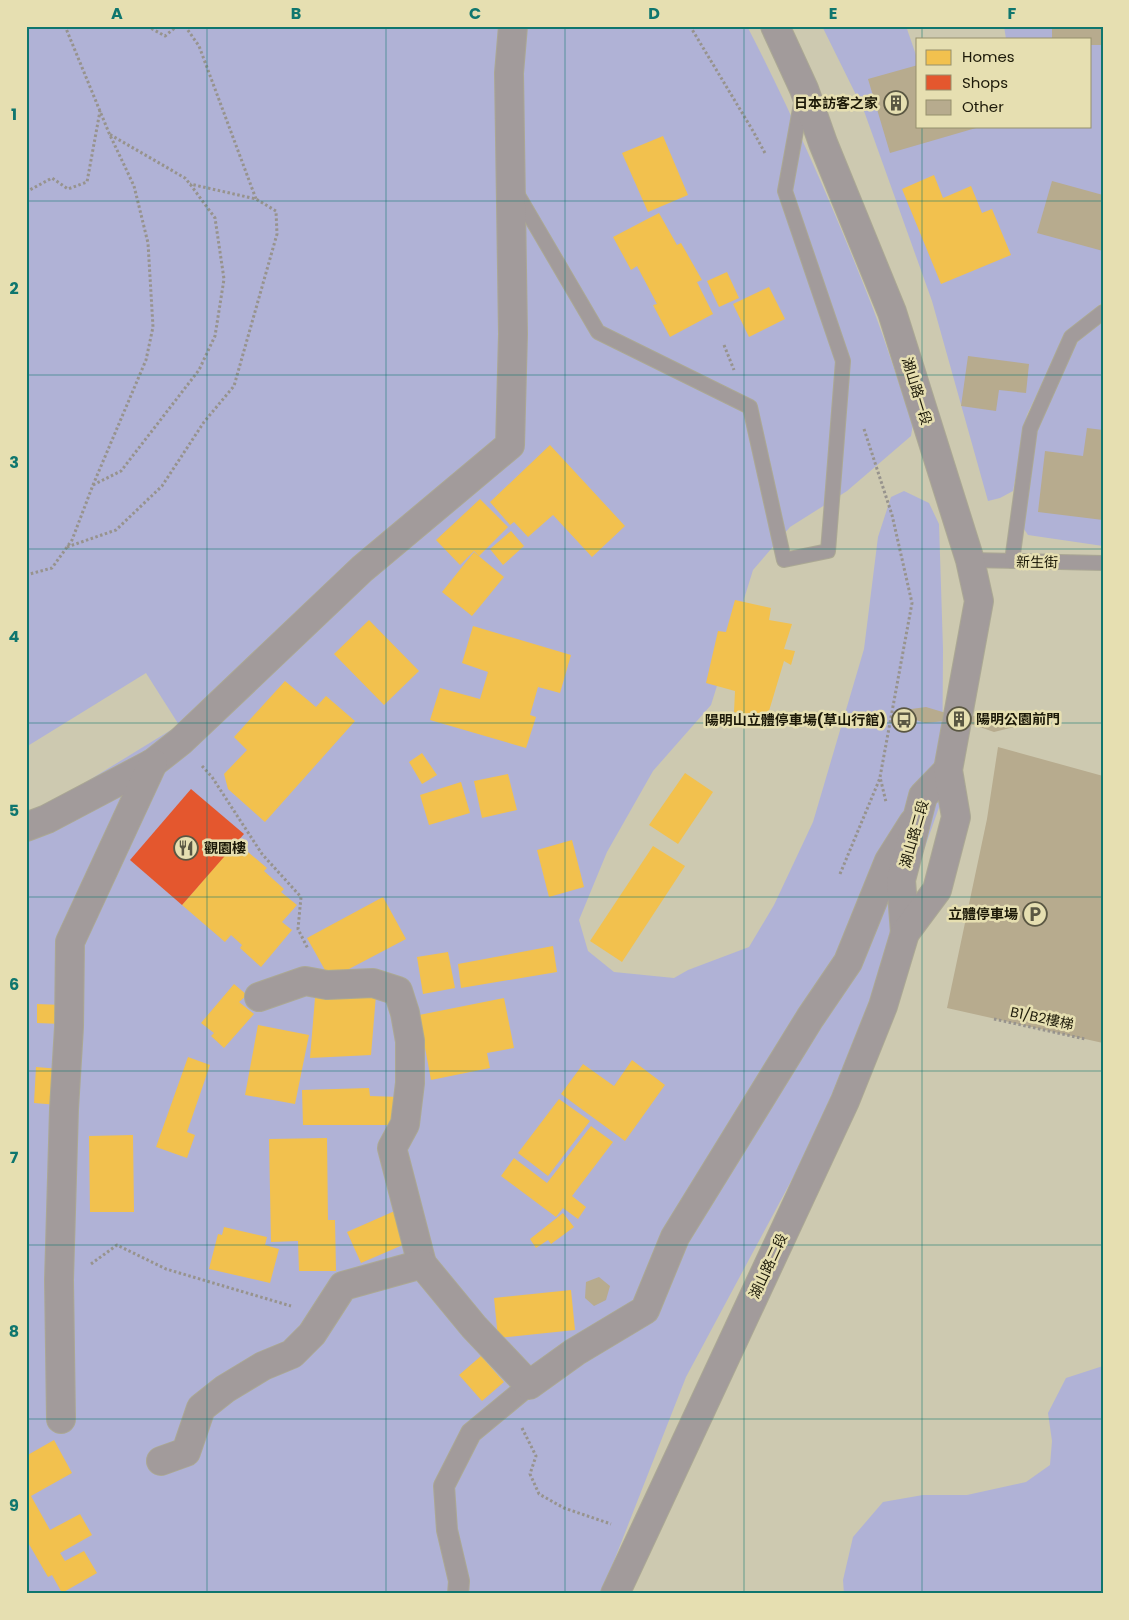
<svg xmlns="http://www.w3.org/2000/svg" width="1129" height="1620" viewBox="0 0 1129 1620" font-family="Poppins,'Noto Sans TC',sans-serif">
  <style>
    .green { fill: #b0b2d6 }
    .homes { fill: #f2c14e }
    .shops { fill: #e4572e }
    .building { fill: #b7ab8e }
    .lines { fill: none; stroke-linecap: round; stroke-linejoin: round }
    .service-casing { stroke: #aba894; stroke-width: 16 }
    .pedestrian-casing { stroke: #aba894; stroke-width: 22 }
    .minor-casing { stroke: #aba894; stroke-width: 30 }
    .tertiary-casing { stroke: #aba894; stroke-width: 30 }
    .path { stroke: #97938d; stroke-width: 3; stroke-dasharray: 2.5 2.5; stroke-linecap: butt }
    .service { stroke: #a29b9b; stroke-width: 14 }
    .pedestrian { stroke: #a29b9b; stroke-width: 20 }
    .minor { stroke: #a29b9b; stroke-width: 28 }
    .tertiary { stroke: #a29b9b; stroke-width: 28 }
    .grid { fill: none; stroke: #0f766e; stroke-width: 1; stroke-opacity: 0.55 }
    .labels { text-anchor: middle; stroke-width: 5; stroke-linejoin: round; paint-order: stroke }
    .poi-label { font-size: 14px; font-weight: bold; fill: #1c1908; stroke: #e6dfb1; text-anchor: end }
    .street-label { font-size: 14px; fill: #1c1908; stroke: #e6dfb1 }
    .neatline { fill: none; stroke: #0f766e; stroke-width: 2 }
    .grid-label { font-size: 16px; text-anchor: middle; font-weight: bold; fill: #0f766e }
  </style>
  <rect width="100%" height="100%" fill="#cdc9b0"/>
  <g class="green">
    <path d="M26,26h721c47,91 88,185 125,280 15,39 27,79 41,118l-2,12 -64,55 -57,36 -37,43 -42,135 -58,66 -46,81 -28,68 9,31 26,21 60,6 14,-8 61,-23 25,-42 39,-83 51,-173 14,-112 13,-40 13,-6 25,12 10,21 4,125 -1,150 -83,235 -47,108 -126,235 -85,217h-575v-780l3,3 150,-92 -33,-52 -120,74z"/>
    <path d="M822,26h84l12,35v65h172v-81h13v257l-39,32 -17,39 -20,42 -14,76 -13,7 -12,3 -56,-200 -68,-190z"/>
    <path d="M1004,26h48v13h-46z"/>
    <path d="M1103,323v223l-75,-11 -6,-9 13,-89 19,-50 24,-46 21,-17z"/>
    <path d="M1103,1366v228h-259l-1,-14 10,-43 30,-35 40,-7h44l59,-13 24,-17 2,-24 -4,-28 18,-35z"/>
  </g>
  <g class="homes">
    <path d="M663,136l25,59 -40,17 -26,-59z"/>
    <path d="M934,175l9,23 28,-12 11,27 10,-4 19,46 -70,29 -39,-95z"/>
    <path d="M659,213l18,32 4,-2 21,37 -5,2 16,32 -43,23 -17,-32 4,-1 -20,-38 -6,4 -18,-33z"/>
    <path d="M727,272l12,26 -20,9 -12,-26z"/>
    <path d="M769,287l16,32 -36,18 -16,-33z"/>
    <path d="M550,445l75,81 -33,31 -39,-42 -25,22 -14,-15 -4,3 -20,-23z"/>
    <path d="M480,499l28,28 -29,29 -5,-5 -14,14 -24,-25z"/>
    <path d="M511,531l13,15 -21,19 -13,-16z"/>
    <path d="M474,552l30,25 -32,39 -30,-24z"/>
    <path d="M735,600l36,8 -2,12 23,4 -8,25 11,2 -4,14 -7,-4 -18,60 -32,-9 1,-21 -29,-8 12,-52 8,1z"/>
    <path d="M369,620l50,51 -35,34 -50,-51z"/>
    <path d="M473,626l98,29 -11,38 -22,-6 -8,28 6,2 -10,31 -96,-28 10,-32 40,11 8,-27 -26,-9z"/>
    <path d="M285,681l31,26 10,-11 29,25 -90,101 -37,-33 -4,-15 23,-24 -13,-13z"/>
    <path d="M422,753l15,22 -15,9 -13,-22z"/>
    <path d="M685,773l28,19 -35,52 -29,-19z"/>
    <path d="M508,774l9,36 -35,8 -8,-37z"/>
    <path d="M461,782l9,31 -41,12 -9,-30z"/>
    <path d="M572,840l12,47 -35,10 -12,-47z"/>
    <path d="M236,842l31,26 -3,3 20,18 -3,3 16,13 -15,17 10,8 -31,37 -21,-19 2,-3 -11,-10 -6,7 -43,-37z"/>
    <path d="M653,846l32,20 -63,96 -32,-21z"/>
    <path d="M383,897l23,42 -76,40 -23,-41z"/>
    <path d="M553,946l4,26 -96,16 -3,-24z"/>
    <path d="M448,952l7,36 -32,6 -6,-37z"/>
    <path d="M234,984l13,11 -8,7 15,12 -30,34 -13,-12 3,-3 -13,-10z"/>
    <path d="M376,995l-5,60 -61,3 5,-60z"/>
    <path d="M504,998l10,50 -27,5 3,15 -59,12 -12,-65z"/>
    <path d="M37,1004l25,1 -1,19 -24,-1z"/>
    <path d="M258,1025l51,10 -14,69 -50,-9z"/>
    <path d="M188,1057l22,8 -23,67 8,3 -8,23 -31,-11z"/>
    <path d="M632,1060l33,25 -40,56 -64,-47 22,-30 31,22z"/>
    <path d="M36,1067l24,2 -2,36 -24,-2z"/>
    <path d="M369,1088l1,8 29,1 -1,28h-95l-1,-35z"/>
    <path d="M559,1099l31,22 -42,55 -30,-23z"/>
    <path d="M591,1126l22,16 -41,54 14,11 -8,12 -15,-11 -7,9 -55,-41 13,-18 33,25z"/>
    <path d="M133,1135l1,77h-44l-1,-76z"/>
    <path d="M327,1138l1,82h7l1,51h-37l-1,-30 -27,1 -2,-103z"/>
    <path d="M397,1210l15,31 -51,22 -14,-31z"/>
    <path d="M563,1213l11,14 -23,17 -3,-4 -12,8 -6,-9z"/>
    <path d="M224,1227l43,10 -2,8 14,4 -9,34 -61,-14 9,-35 4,1z"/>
    <path d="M571,1290l4,40 -77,8 -4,-40z"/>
    <path d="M481,1356l23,26 -22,19 -23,-26z"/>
    <path d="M54,1440l18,33 -41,23 19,34 30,-16 12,21 -32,18 5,8 19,-10 13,22 -35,20 -10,-18 -4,2 -22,-38v-83z"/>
  </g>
  <path class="shops" d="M191,789l53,45 -62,71 -52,-45z"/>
  <g class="building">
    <path d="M1052,26h51v19h-13v-6h-38z"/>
    <path d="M918,65v61h57l1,2 -86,25 -22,-74z"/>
    <path d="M1052,181l51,14v56l-66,-18z"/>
    <path d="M968,356l61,8 -3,29 -27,-3 -3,21 -35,-5z"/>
    <path d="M1087,428l16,2v90l-65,-8 7,-61 38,5z"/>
    <path d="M926,707l20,6 30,3 18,-3 20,9v5l-20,5 -20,-7 -29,-4 -20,2 -21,-7v-6z"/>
    <path d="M998,747l105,29v267l-156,-35 40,-189z"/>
    <path d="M599,1277l11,9 -4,14 -12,6 -9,-8 1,-16z"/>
  </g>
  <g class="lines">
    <g class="service-casing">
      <g id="service">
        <path d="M516,192l82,140 152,75 34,153 44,-9 15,-190 -58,-170 17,-93"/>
        <path d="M970,560l133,3"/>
        <path d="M1012,561l18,-132 41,-92 32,-25"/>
      </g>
    </g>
    <g class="pedestrian-casing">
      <path id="pedestrian" d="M458,1594l1,-13 -12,-51 -3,-44 27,-53 58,-48"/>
    </g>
    <g class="minor-casing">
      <g id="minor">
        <path d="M26,827l21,-8 106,-56 28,-22 181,-172 148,-124 3,-111 -4,-261 4,-47"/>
        <path d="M259,997l46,-16 22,4 46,-2 25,8 7,22 5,28v42l-5,41 -13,24 30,116"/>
        <path d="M61,1419l-2,-139 5,-171 5,-82 1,-85 83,-179"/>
        <path d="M161,1461l25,-9 15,-44 24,-19 38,-23 29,-12 20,-20 31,-48 79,-22 52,63 55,58 46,-33 70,-42 30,-73 135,-219 38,-56 41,-101 24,-38"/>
      </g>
    </g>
    <g class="tertiary-casing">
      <g id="tertiary">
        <path d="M905,933l-4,-53 22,-84 25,-26"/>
        <path d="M615,1594l230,-493 38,-95 22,-73 32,-43 19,-73 -8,-47 31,-169 -9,-41 -78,-248 -69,-169 -19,-54 -29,-63"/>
      </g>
    </g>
    <g class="path">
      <path d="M147,26l18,10 12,-10"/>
      <path d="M185,26l14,20 57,153"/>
      <path d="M690,26l63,105 13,24"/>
      <path d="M26,192l26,-14 16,11 19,-7 13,-71"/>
      <path d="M724,345l10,25"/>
      <path d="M864,429l28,86 20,88 -32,174 6,25"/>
      <path d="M93,485l28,-14 78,-101 16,-34 9,-57 -9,-61 -25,-34 -5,-6 -76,-44"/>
      <path d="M67,547l49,-17 46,-44 42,-64 30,-36 43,-152 -1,-23 -20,-12 -66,-15"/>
      <path d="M26,575l26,-7 20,-28 21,-55 53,-125 7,-33 -5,-84 -14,-57 -25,-53 -44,-107"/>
      <path d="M202,766l10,11 50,77 39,43 -3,32 10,20"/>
      <path d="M840,874l40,-96"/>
      <path d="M994,1019l91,20"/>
      <path d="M91,1264l26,-19 49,24 125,37"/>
      <path d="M522,1428l14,28 -6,18 9,20 25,14 47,16"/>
    </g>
    <use href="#service" class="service"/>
    <use href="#pedestrian" class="pedestrian"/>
    <use href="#minor" class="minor"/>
    <use href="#tertiary" class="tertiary"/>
  </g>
  <path class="grid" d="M207,26v1568M386,26v1568M565,26v1568M744,26v1568M922,26v13M922,126v1468M26,201h1077M26,375h1077M26,549h1077M26,723h1077M26,897h1077M26,1071h1077M26,1245h1077M26,1419h1077"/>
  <defs>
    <g id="building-ring" transform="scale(1.25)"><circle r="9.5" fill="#e6dfb1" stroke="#5a5743" stroke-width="1.5"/><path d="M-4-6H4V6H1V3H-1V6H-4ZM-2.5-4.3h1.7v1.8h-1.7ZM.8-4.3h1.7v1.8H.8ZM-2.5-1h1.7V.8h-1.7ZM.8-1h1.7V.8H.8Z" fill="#5a5743"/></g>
    <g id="bus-ring" transform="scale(1.25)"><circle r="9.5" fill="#e6dfb1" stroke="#5a5743" stroke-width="1.5"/><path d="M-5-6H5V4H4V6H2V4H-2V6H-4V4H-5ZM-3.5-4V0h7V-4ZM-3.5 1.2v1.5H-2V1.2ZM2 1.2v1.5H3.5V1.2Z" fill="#5a5743"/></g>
    <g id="restaurant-ring" transform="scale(1.25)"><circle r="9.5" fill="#e6dfb1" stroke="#5a5743" stroke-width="1.5"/><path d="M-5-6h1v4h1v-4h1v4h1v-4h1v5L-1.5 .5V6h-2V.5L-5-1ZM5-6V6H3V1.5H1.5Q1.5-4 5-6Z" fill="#5a5743"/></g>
    <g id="parking-ring" transform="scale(1.25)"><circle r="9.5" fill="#e6dfb1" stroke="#5a5743" stroke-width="1.5"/><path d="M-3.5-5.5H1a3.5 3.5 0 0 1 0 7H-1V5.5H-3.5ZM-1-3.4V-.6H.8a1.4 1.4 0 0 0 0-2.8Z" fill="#5a5743"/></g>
  </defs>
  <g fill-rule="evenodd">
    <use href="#building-ring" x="896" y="103"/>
    <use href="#building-ring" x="959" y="719"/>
    <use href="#bus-ring" x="904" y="720"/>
    <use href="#restaurant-ring" x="186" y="848"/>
    <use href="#parking-ring" x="1035" y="914"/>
  </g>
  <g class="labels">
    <g class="poi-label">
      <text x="878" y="108">日本訪客之家</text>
      <text x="976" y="724" text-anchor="start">陽明公園前門</text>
      <text x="886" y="725">陽明山立體停車場(草山行館)</text>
      <text x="204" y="853" text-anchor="start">觀園樓</text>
      <text x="1018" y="919">立體停車場</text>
    </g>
    <g class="street-label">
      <text transform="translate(917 391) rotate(73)" y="5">湖山路一段</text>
      <text transform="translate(1037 562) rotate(1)" y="5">新生街</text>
      <text transform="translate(914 834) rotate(-74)" y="5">湖山路二段</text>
      <text transform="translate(1042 1018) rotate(12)" y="5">B1/B2樓梯</text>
      <text transform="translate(768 1266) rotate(-65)" y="5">湖山路二段</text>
    </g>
  </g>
  <rect width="1129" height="1620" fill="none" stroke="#e6dfb1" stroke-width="55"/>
  <rect x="916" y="38" width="175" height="90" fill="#e6dfb1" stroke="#95906d"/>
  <rect x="926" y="50" width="25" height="15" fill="#f2c14e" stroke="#95906d"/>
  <text x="962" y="62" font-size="15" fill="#1c1908">Homes</text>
  <rect x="926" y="75" width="25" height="15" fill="#e4572e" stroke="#95906d"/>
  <text x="962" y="88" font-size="15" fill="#1c1908">Shops</text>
  <rect x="926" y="100" width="25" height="15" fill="#b7ab8e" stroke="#95906d"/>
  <text x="962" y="112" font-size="15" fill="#1c1908">Other</text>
  <rect x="28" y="28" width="1074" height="1564" class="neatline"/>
  <g class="grid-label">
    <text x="117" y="19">A</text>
    <text x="296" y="19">B</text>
    <text x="475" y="19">C</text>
    <text x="654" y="19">D</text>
    <text x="833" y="19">E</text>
    <text x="1012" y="19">F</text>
    <text x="14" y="120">1</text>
    <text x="14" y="294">2</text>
    <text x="14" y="468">3</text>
    <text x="14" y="642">4</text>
    <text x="14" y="816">5</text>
    <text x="14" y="990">6</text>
    <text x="14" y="1163">7</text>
    <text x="14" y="1337">8</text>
    <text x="14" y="1511">9</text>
  </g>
</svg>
